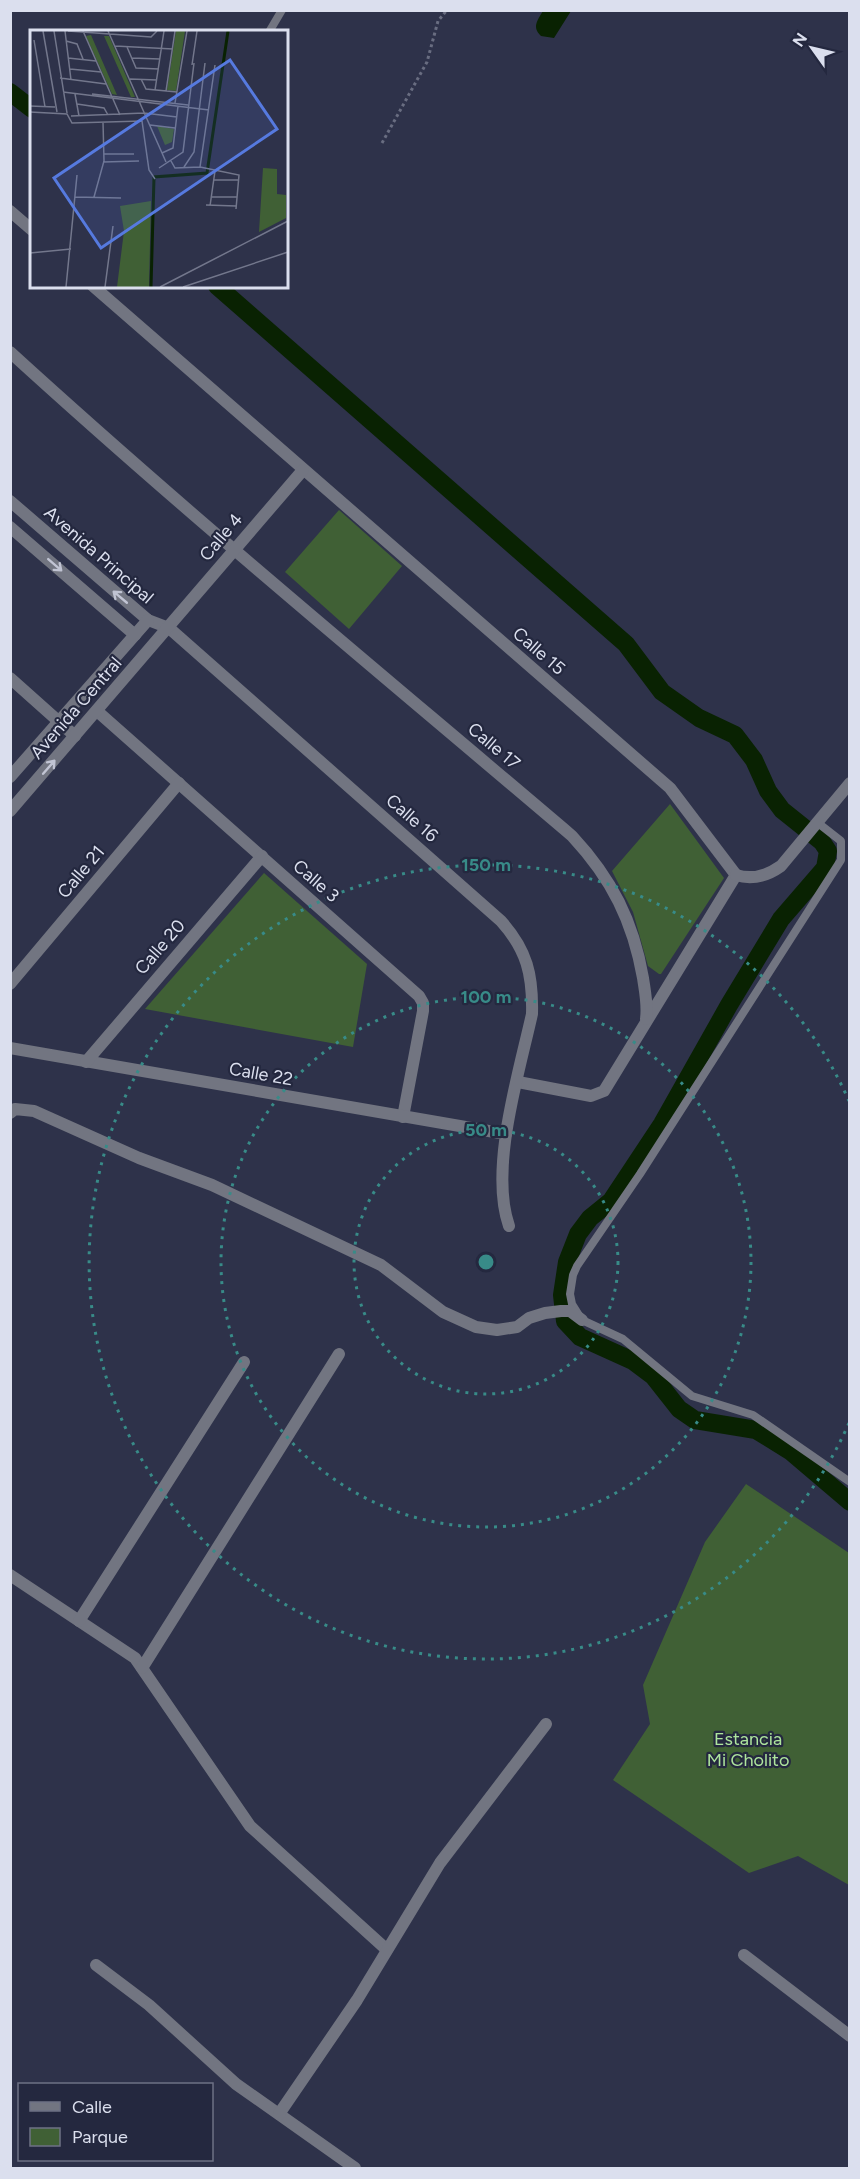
<svg xmlns="http://www.w3.org/2000/svg" width="860" height="2179" viewBox="0 0 860 2179" font-family="Figtree,sans-serif">
  <style>
    .green { fill: #406035 }
    .water { fill: #092202 }
    .lines { fill: none; stroke-linecap: round; stroke-linejoin: round }
    .canal { stroke: #092202; stroke-width: 18 }
    .path { stroke: #696d81; stroke-width: 3; stroke-dasharray: 3 3; stroke-linecap: butt }
    .lane { stroke: #727581; stroke-width: 8 }
    .street { stroke: #727581; stroke-width: 12 }
    .oneway { stroke: #c1c4d3 }
    .ring { fill: none; stroke: #388b88; stroke-width: 3; stroke-dasharray: 3 6 }
    .labels { text-anchor: middle; stroke-width: 4.5; stroke-linejoin: round; paint-order: stroke }
    .street-label { font-size: 18px; fill: #dbdfee; stroke: #24283f }
    .park-label { font-size: 18px; fill: #aee59d; stroke: #24283f }
    .inset-river { fill: none; stroke: #092202; stroke-width: 3 }
    .inset-road { fill: none; stroke: #73778c; stroke-width: 1.5 }
    .view { fill: #567adf; fill-opacity: 0.15; stroke: #567adf; stroke-width: 3 }
    .inset-edge { fill: none; stroke: #dbdfee; stroke-width: 3 }
    .centre { fill: #388b88; stroke: #24283f; stroke-width: 3 }
    .ring-label { font-size: 18px; text-anchor: middle; font-weight: bold; fill: #388b88; stroke: #24283f; stroke-width: 4.5; stroke-linejoin: round; paint-order: stroke }
  </style>
  <rect width="100%" height="100%" fill="#2e324a"/>
  <g class="green">
    <path d="M339,510l63,56 -53,63 -64,-57z"/>
    <path d="M670,804l54,74 -63,96h-2l-11,-8 -15,-54 -21,-41z"/>
    <path d="M264,873l103,91 -14,83 -208,-38z"/>
    <path d="M746,1484l103,69v332l-51,-29 -49,17 -136,-93 37,-56 -7,-39 62,-143z"/>
  </g>
  <path class="water" d="M543,11h28l-17,27 -13,-2c-9,-9 -4,-15 2,-25z"/>
  <g class="lines">
    <g class="canal">
      <path d="M10,92l22,17"/>
      <path d="M217,286l409,358 36,48 37,26 36,17 19,25 14,31 14,19 40,32 6,9 -3,17 -44,51 -52,86 -67,119 -51,77 -21,17 -12,16 -11,28 -5,33 3,26 15,16 53,24 20,15 26,33 16,11 61,10 34,21 60,51"/>
    </g>
    <path class="path" d="M382,143l45,-81 11,-41 9,-11"/>
    <g class="lane">
      <path d="M269,32l13,-22"/>
      <path d="M818,823l23,18v19l-201,314 -63,92 -4,9 -3,19 2,10 10,16 41,19 69,57 61,19 97,67"/>
    </g>
    <g class="street">
      <path d="M10,211l22,19"/>
      <path d="M93,286l577,502 66,87 -132,216 -13,5 -73,-14"/>
      <path d="M10,352c183,167 374,324 562,484 40,43 61,85 71,142 2,14 5,27 3,41"/>
      <path d="M10,501l138,119 21,8 332,293c26,29 32,54 31,93 -13,59 -43,155 -23,212"/>
      <path d="M10,527l125,108"/>
      <path d="M10,678l65,58"/>
      <path d="M97,711l322,285 4,7v8l-20,106"/>
      <path d="M10,777l138,-157"/>
      <path d="M10,811l293,-341"/>
      <path d="M736,875c16,5 31,1 45,-9l69,-83"/>
      <path d="M10,984l169,-201"/>
      <path d="M10,1048l496,86"/>
      <path d="M86,1062l176,-206"/>
      <path d="M10,1113l5,-4 19,2 105,47 73,27 169,80 62,47 33,15 21,3 20,-3 12,-9 16,-5 16,-2h9l12,9"/>
      <path d="M10,1575l125,83 115,168 136,123"/>
      <path d="M79,1621l165,-259"/>
      <path d="M142,1668l197,-314"/>
      <path d="M744,1955l106,81"/>
      <path d="M96,1965l53,40 87,79 119,84"/>
      <path d="M279,2114l78,-114 83,-137 106,-139"/>
    </g>
  </g>
  <defs><path id="oneway-shaft" d="M-6 0H5M1.5-3L5.5 0L1.5 3" fill="none" stroke-width="1.6" stroke-linecap="round" stroke-linejoin="round" transform="scale(1.5)"/></defs>
  <g class="oneway">
    <use href="#oneway-shaft" transform="translate(55 565) rotate(41)"/>
    <use href="#oneway-shaft" transform="translate(120 597) rotate(-140)"/>
    <use href="#oneway-shaft" transform="translate(49 767) rotate(-49)"/>
  </g>
  <g class="ring">
    <circle cx="486" cy="1262" r="132"/>
    <circle cx="486" cy="1262" r="265"/>
    <path d="M849 1423A397 397 0 1 1 849 1101"/>
  </g>
  <g class="labels">
    <g class="street-label">
      <text transform="translate(221 537) rotate(-50)" y="6">Calle 4</text>
      <text transform="translate(99 555) rotate(41)" y="6">Avenida Principal</text>
      <text transform="translate(539 651) rotate(41)" y="6">Calle 15</text>
      <text transform="translate(76 708) rotate(-49)" y="6">Avenida Central</text>
      <text transform="translate(494 746) rotate(40)" y="6">Calle 17</text>
      <text transform="translate(412 818) rotate(41)" y="6">Calle 16</text>
      <text transform="translate(81 872) rotate(-50)" y="6">Calle 21</text>
      <text transform="translate(316 881) rotate(41)" y="6">Calle 3</text>
      <text transform="translate(160 947) rotate(-49)" y="6">Calle 20</text>
      <text transform="translate(261 1074) rotate(10)" y="6">Calle 22</text>
    </g>
    <g class="park-label">
      <text x="748" y="1745">Estancia<tspan x="748" dy="21">Mi Cholito</tspan></text>
    </g>
  </g>
  <g transform="translate(30 30)">
    <rect width="258" height="258" fill="#2e324a"/>
    <path d="M146,1h9l-9,60 -9,-1zM61,5l26,60 -5,-1 -26,-58zM74,6h5l26,61h-4zM127,96l17,3 -2,13 -7,3zM233,138l14,1v25l9,1v23l-27,14zM121,171l-2,86h-32l7,-56 -4,-25z" fill="#406035"/>
    <path class="inset-river" d="M121,257l3,-110 53,-4 21,-142"/>
    <path class="inset-road" d="M13,1l14,81M24,1l13,82M35,1l6,49M38,1l83,6 6,-6M53,1l37,84M78,1l58,131M4,10l11,67M36,11l11,3 6,15M85,16l58,3M97,17l9,21 23,1M38,28l28,3M102,28l28,1M162,35l5,-34M40,39l31,3M30,48l46,6M100,49l27,1M111,49l5,10 31,3M125,60l9,-59M136,61l9,-60M33,62l146,18M45,64l4,22M62,64l96,11M145,73l12,-72M47,74l27,4 4,7M0,76l25,1M0,82l37,2 5,9 70,-2 7,49 6,9M41,86l73,-3 33,4M120,95l25,3M132,123l11,-5 5,-42M74,124h30M141,131l4,7 25,-1 15,-102M73,132l36,-1M154,137l10,-15 11,-89M170,137l39,8 -3,34M129,138l24,-16 11,-89M184,150h25M45,167l46,1M64,167l10,-36 -1,-39M182,167h25M176,175l30,1M180,176l5,-35M0,223l41,-4M36,257l11,-112M75,257l8,-61M130,257l128,-66M153,257l105,-35"/>
    <path class="view" d="M200,30l47,69 -176,119 -47,-70z"/>
    <rect width="258" height="258" class="inset-edge"/>
  </g>
  <circle cx="486" cy="1262" r="9" class="centre"/>
  <g class="ring-label">
    <text x="486" y="871">150 m</text>
    <text x="486" y="1003">100 m</text>
    <text x="486" y="1136">50 m</text>
  </g>
  <rect width="860" height="2179" fill="none" stroke="#dbdfee" stroke-width="24"/>
  <rect x="18" y="2083" width="195" height="78" fill="#24283f" stroke="#6d7185" stroke-width="1.5"/>
  <rect x="30" y="2102" width="30" height="9" fill="#727581" stroke="#6d7185" stroke-width="1.5"/>
  <text x="72" y="2113" font-size="18" fill="#dbdfee">Calle</text>
  <rect x="30" y="2128" width="30" height="18" fill="#406035" stroke="#6d7185" stroke-width="1.5"/>
  <text x="72" y="2143" font-size="18" fill="#dbdfee">Parque</text>
  <g transform="translate(812 48) rotate(304)" stroke="#24283f" stroke-width="4.5" paint-order="stroke">
  <path d="M0-4.5L10 22L0 15L-10 22Z" fill="#dbdfee"/>
  <text y="-9" font-size="16" font-weight="bold" text-anchor="middle" fill="#dbdfee">N</text>
  </g>
</svg>
